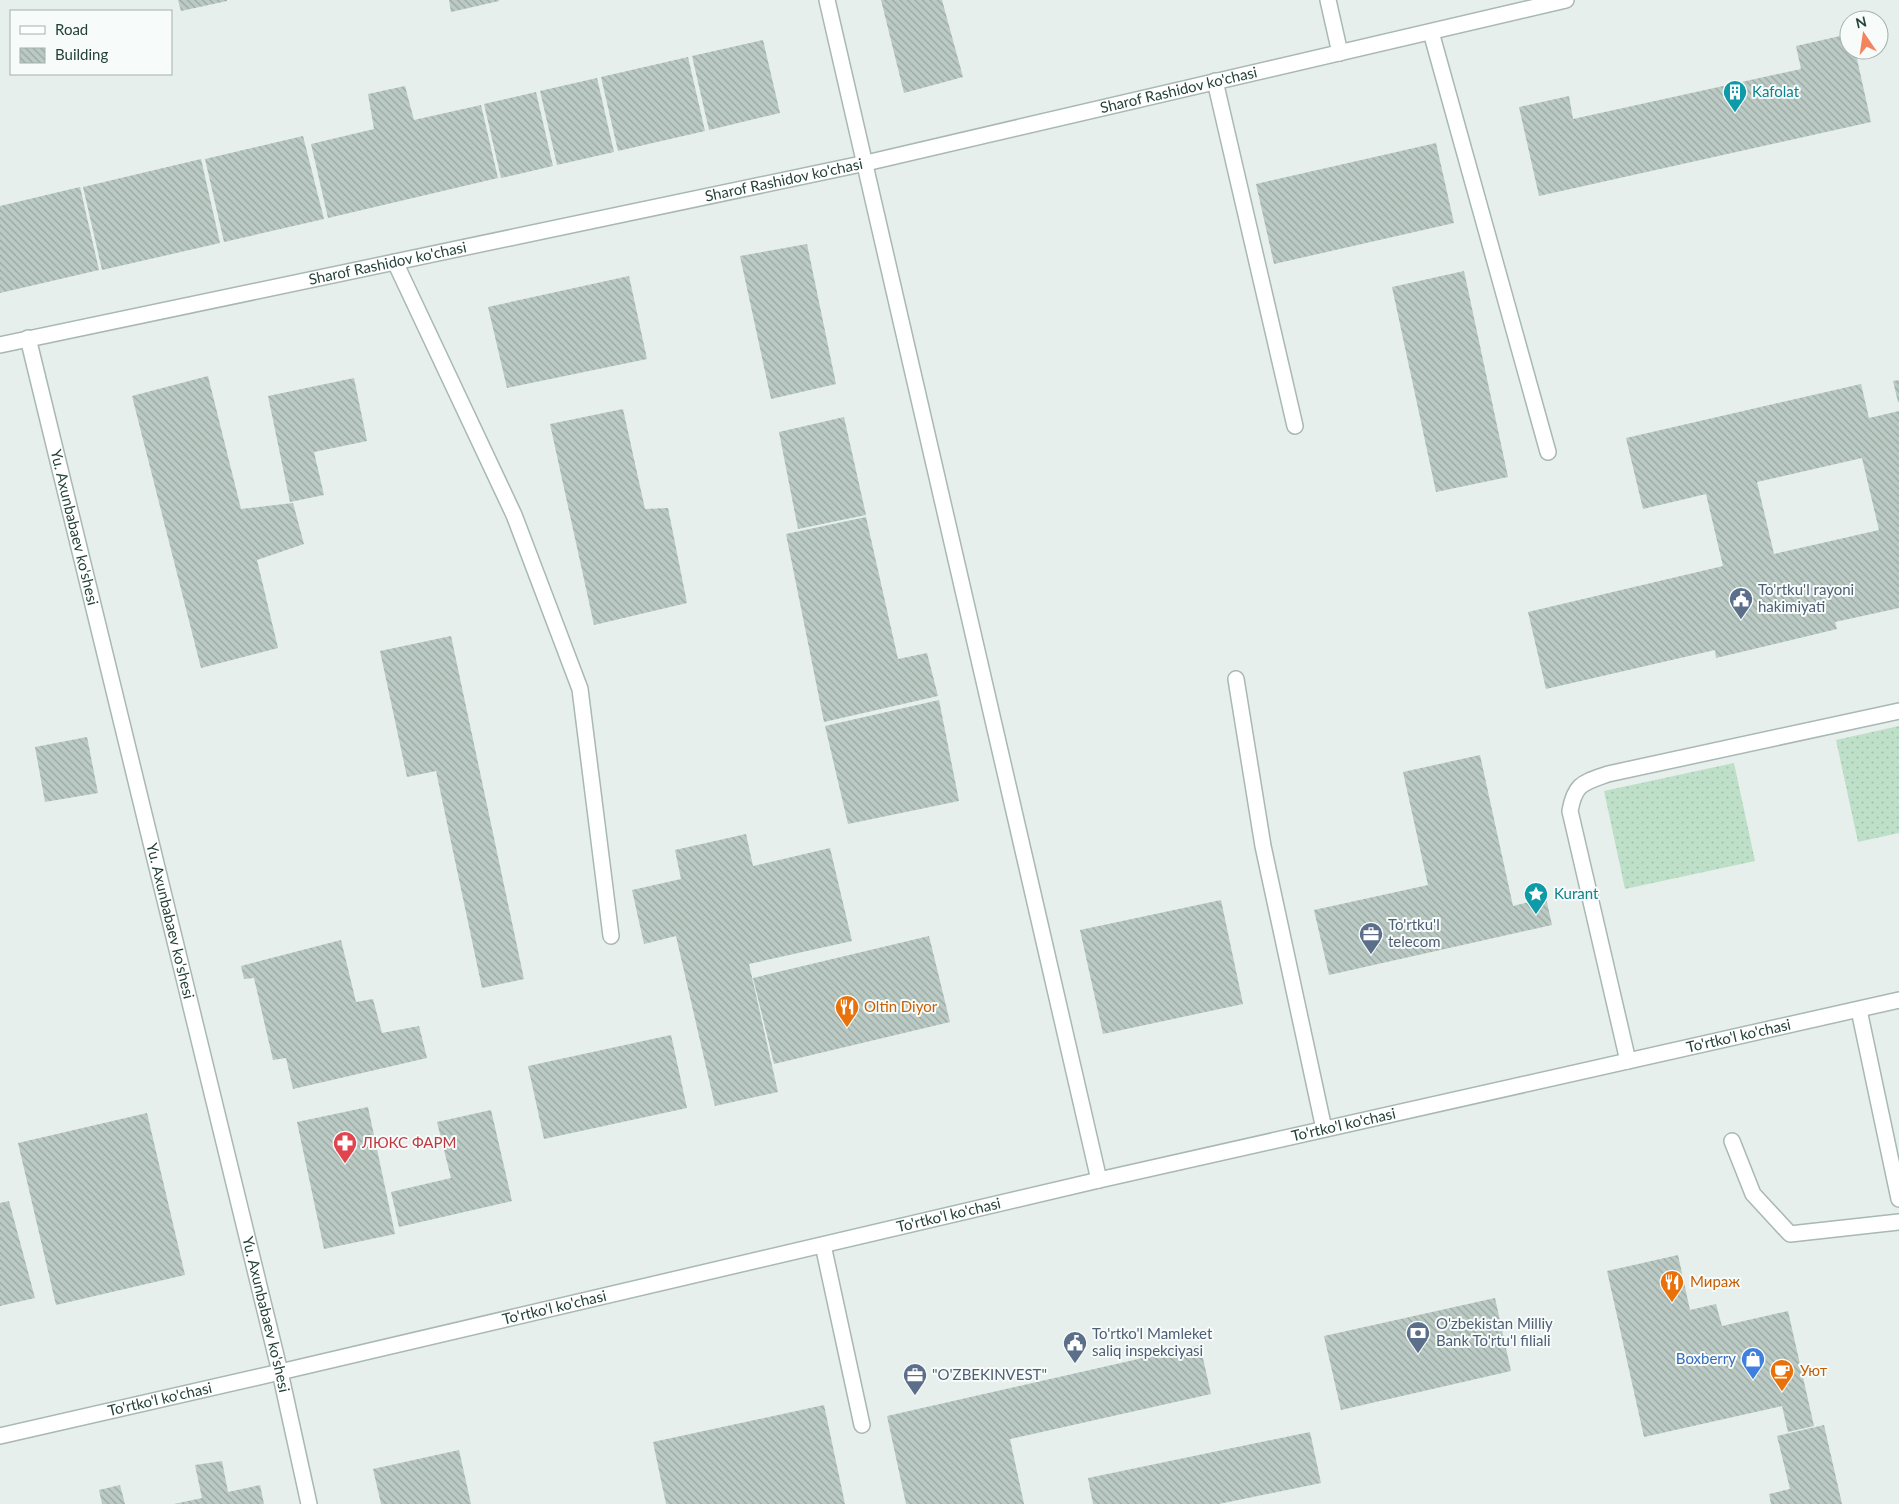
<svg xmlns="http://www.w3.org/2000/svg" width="1899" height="1504" viewBox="0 0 1899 1504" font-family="Lato,sans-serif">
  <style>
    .grass { fill: url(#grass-dots) }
    .building { fill: url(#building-back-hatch); fill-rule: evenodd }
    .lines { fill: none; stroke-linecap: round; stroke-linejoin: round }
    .service-casing { stroke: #a8b8b2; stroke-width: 18 }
    .minor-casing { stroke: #a8b8b2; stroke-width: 18 }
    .tertiary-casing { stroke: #a8b8b2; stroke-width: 18 }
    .service { stroke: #fff; stroke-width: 15 }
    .minor { stroke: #fff; stroke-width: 15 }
    .tertiary { stroke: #fff; stroke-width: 15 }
    .labels { text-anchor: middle; stroke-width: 4; stroke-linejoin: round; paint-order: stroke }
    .street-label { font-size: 15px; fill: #24423a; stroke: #f7fbf9 }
    .culture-label { font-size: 15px; fill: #0d838f; stroke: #f7fbf9; text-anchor: start }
    .service-label { font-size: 15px; fill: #4e5e75; stroke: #f7fbf9; text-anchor: start }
    .food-label { font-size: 15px; fill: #c56008; stroke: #f7fbf9; text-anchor: start }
    .health-label { font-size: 15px; fill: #be3a42; stroke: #f7fbf9; text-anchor: start }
    .shop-label { font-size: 15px; fill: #366cbe; stroke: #f7fbf9; text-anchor: end }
  </style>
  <defs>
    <pattern id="grass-dots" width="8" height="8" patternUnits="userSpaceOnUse" patternTransform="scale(1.25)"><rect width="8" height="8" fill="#bfe0c8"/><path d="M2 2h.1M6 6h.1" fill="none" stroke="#a4c1ad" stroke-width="1.8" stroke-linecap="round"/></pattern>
    <pattern id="building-back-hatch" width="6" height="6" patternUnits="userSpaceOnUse" patternTransform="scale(1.25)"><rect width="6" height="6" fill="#bbcac4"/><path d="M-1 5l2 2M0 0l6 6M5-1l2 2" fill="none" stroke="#98a6a0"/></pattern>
  </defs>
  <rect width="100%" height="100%" fill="#e6efeb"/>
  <g class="grass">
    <path d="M1899,726v107l-41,9 -22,-102z"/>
    <path d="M1734,763l21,98 -130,28 -21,-98z"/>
  </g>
  <g class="building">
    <path d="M178,0h49v1l-46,10z"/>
    <path d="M449,0h50v1l-48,11z"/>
    <path d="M881,0h61l21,77 -59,16z"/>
    <path d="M1849,34v16h6l16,72 -332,74 -20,-89 50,-11 4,23 228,-50 -5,-23z"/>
    <path d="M763,40l17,73 -71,17 -17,-74z"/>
    <path d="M688,57l17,74 -87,20 -17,-74z"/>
    <path d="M597,78l17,74 -57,13 -17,-74z"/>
    <path d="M405,86l9,34 67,-15 17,73 -170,40 -17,-74 63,-15 -6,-35z"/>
    <path d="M536,92l17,74 -52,12 -17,-74z"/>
    <path d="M303,136l21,83 -100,23 -19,-83z"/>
    <path d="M1436,143l18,80 -180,41 -18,-80z"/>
    <path d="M201,159l19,84 -118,27 -19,-83z"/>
    <path d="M80,187l19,83 -99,23v-87z"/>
    <path d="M807,244l29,140 -65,15 -31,-143z"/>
    <path d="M1464,271l44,206 -72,15 -44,-205z"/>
    <path d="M629,276l18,83 -140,29 -19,-81z"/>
    <path d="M208,376l33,133 52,-6 11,41 -47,16 21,88 -77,20 -69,-272z"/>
    <path d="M354,378l13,63 -53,11 10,43 -34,7 -22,-106z"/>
    <path d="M1899,380v22h-1l-5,-21z"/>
    <path d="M1861,384l8,34 30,-7v197l-64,14 2,7 -121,29 -1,-8 -169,39 -18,-77 195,-46 -17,-72 -63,15 -17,-71zM1862,458l17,72 -105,24 -17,-72z"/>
    <path d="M623,409l22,100 23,-1 19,95 -93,22 -44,-201z"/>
    <path d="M844,417l22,98 -68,14 -19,-97z"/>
    <path d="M866,517l32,142 29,-6 11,43 -114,26 -38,-188z"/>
    <path d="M451,636l73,343 -42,9 -46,-217 -29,6 -27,-126z"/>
    <path d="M939,700l20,101 -111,23 -23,-98z"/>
    <path d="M87,737l11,56 -53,9 -10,-55z"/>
    <path d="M1480,755l33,151 33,-8 6,27 -223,50 -15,-65 114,-25 -25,-113z"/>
    <path d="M746,834l7,32 77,-18 22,93 -103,23 29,128 -63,14 -39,-170 -32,8 -12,-54 49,-11 -6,-29z"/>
    <path d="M1221,900l22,104 -140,30 -23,-104z"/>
    <path d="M929,936l21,86 -176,42 -21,-86z"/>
    <path d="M341,940l15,62 17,-3 9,34 37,-7 8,32 -134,31 -7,-31 -13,2 -19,-82 -10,1 -3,-13z"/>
    <path d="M671,1035l16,73 -143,31 -16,-73z"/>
    <path d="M368,1107l27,127 -71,15 -27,-127z"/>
    <path d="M491,1110l21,91 -113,26 -8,-35 60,-14 -14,-56z"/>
    <path d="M147,1113l38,162 -129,30 -38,-162z"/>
    <path d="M9,1201l26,97 -35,8v-103z"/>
    <path d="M1678,1255l12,55 26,-6 6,22 66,-15 26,115 -26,6 -6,-26 -138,31 -37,-166z"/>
    <path d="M1495,1298l16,73 -170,39 -17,-74z"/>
    <path d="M1200,1345l11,49 -201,45 14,65h-118l-19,-88z"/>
    <path d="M824,1405l21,99h-179l-13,-62z"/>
    <path d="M1824,1425l18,79h-71l-2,-10 21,-5 -13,-53z"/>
    <path d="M1310,1432l11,51 -102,21h-126l-5,-26z"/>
    <path d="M459,1450l12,54h-90l-8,-35z"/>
    <path d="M222,1461l6,31 32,-7 4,19h-90l28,-6 -7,-33z"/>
    <path d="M120,1485l5,19h-23l-3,-14z"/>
  </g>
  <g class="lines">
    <g class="service-casing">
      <g id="service">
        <path d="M1328,0l12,53"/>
        <path d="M1431,32l117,420"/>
        <path d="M1215,81l80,345"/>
        <path d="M395,262l119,253 66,174 31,247"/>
        <path d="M1236,679l27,167 61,283"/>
        <path d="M1628,1061l-58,-250c5,-28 13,-28 38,-37l291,-63"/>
        <path d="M1732,1141l21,53 37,40 109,-12"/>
        <path d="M823,1245l39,180"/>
      </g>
    </g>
    <g class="minor-casing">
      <g id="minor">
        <path d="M827,0l272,1180"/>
        <path id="s1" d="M28,338l252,1034 29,132"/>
        <path id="s2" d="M0,345l866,-182 700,-163"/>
        <path d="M1859,1010l40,189"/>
      </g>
    </g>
    <g class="tertiary-casing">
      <g id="tertiary">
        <path id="s3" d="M0,1436l280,-64 819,-192 800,-180"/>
      </g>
    </g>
    <use href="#service" class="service"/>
    <use href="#minor" class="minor"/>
    <use href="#tertiary" class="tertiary"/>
  </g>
  <defs>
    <g id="building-pin" transform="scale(1.25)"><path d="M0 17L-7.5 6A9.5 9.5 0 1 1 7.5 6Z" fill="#0f9aa8" stroke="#f7fbf9"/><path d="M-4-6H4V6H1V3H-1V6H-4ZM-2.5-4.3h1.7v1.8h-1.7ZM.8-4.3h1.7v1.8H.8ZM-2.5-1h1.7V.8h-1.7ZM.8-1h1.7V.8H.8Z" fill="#fff"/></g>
    <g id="civic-pin" transform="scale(1.25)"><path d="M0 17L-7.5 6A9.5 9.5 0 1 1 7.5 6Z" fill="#5c6f8a" stroke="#f7fbf9"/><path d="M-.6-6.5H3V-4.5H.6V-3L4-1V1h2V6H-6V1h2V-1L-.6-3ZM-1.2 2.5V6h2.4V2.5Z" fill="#fff"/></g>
    <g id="sight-pin" transform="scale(1.25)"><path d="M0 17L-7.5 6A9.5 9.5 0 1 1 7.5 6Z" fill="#0f9aa8" stroke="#f7fbf9"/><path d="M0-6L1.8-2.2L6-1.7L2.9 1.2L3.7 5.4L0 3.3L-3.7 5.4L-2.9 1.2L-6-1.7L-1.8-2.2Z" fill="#fff"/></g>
    <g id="office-pin" transform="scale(1.25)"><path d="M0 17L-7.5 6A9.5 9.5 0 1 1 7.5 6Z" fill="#5c6f8a" stroke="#f7fbf9"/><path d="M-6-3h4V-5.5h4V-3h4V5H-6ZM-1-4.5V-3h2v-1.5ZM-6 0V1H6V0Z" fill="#fff"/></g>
    <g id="restaurant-pin" transform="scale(1.25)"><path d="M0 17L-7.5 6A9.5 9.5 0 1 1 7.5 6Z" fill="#e8710a" stroke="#f7fbf9"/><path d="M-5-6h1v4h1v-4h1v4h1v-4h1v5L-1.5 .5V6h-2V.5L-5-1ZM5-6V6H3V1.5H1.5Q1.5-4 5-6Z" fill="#fff"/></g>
    <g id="pharmacy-pin" transform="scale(1.25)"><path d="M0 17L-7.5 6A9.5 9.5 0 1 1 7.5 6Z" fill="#e0444e" stroke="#f7fbf9"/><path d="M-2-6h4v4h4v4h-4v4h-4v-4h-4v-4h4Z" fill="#fff"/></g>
    <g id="bank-pin" transform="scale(1.25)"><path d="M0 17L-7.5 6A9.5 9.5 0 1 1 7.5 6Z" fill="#5c6f8a" stroke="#f7fbf9"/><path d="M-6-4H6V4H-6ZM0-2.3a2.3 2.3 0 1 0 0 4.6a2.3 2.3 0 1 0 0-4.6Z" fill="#fff"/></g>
    <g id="shop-pin" transform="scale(1.25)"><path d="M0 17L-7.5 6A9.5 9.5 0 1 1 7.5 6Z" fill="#3f7fe0" stroke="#f7fbf9"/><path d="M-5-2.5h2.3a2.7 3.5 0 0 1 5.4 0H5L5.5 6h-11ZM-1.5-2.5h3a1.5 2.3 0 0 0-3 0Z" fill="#fff"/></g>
    <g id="cafe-pin" transform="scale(1.25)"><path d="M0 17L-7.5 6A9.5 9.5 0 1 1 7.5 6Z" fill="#e8710a" stroke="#f7fbf9"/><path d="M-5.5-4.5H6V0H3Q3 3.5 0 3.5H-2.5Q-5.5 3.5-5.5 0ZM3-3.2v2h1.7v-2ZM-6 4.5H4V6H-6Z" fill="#fff"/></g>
  </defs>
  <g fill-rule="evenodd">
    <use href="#building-pin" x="1735" y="92"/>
    <use href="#civic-pin" x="1741" y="599"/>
    <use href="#sight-pin" x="1536" y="894"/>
    <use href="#office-pin" x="1371" y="934"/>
    <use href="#restaurant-pin" x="847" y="1007"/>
    <use href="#pharmacy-pin" x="345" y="1143"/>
    <use href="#restaurant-pin" x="1672" y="1282"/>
    <use href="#bank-pin" x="1418" y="1333"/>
    <use href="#civic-pin" x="1075" y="1343"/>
    <use href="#shop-pin" x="1753" y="1359"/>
    <use href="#cafe-pin" x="1782" y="1371"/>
    <use href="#office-pin" x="915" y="1375"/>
  </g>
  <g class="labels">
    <g class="street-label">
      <text dy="5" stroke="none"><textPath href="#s2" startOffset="1206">Sharof Rashidov ko'chasi</textPath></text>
      <text dy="5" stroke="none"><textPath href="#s2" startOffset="801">Sharof Rashidov ko'chasi</textPath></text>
      <text dy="5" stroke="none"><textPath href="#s2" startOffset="396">Sharof Rashidov ko'chasi</textPath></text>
      <text dy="5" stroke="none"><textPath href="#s1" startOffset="195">Yu. Axunbabaev ko'shesi</textPath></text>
      <text dy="5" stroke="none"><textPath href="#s1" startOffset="600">Yu. Axunbabaev ko'shesi</textPath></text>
      <text dy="5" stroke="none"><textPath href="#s3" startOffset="1784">To'rtko'l ko'chasi</textPath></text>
      <text dy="5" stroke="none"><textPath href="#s3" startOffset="1379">To'rtko'l ko'chasi</textPath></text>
      <text dy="5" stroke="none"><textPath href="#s3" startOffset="974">To'rtko'l ko'chasi</textPath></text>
      <text dy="5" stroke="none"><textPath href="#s3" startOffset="569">To'rtko'l ko'chasi</textPath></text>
      <text dy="5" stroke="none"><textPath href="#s1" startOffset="1005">Yu. Axunbabaev ko'shesi</textPath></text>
      <text dy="5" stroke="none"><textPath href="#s3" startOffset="164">To'rtko'l ko'chasi</textPath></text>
    </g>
    <g class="culture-label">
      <text x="1752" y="97">Kafolat</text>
      <text x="1554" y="899">Kurant</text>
    </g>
    <g class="service-label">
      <text x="1758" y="595">To'rtku'l rayoni<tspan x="1758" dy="17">hakimiyati</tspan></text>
      <text x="1388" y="930">To'rtku'l<tspan x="1388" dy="17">telecom</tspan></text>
      <text x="1436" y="1329">O'zbekistan Milliy<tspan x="1436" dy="17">Bank To'rtu'l filiali</tspan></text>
      <text x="1092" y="1339">To'rtko'l Mamleket<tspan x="1092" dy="17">saliq inspekciyasi</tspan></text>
      <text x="932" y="1380">"O'ZBEKINVEST"</text>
    </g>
    <g class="food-label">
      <text x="864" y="1012">Oltin Diyor</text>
      <text x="1690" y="1287">Мираж</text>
      <text x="1800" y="1376">Уют</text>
    </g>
    <g class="health-label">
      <text x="362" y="1148">ЛЮКС ФАРМ</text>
    </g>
    <g class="shop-label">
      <text x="1736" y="1364">Boxberry</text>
    </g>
  </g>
  <rect x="10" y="10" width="162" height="65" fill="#f7fbf9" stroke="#a3b1ad"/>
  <rect x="20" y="26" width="25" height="8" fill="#ffffff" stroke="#a3b1ad"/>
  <text x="55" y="35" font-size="15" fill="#24423a">Road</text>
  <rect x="20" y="48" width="25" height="15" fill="url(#building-back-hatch)" stroke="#a3b1ad"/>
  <text x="55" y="60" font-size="15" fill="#24423a">Building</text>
  <g transform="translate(1864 35) rotate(347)"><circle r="24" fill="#f7fbf9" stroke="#a3b1ad"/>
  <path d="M0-4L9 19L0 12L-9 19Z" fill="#f4845f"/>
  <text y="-8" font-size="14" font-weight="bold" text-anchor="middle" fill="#24423a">N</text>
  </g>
</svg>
